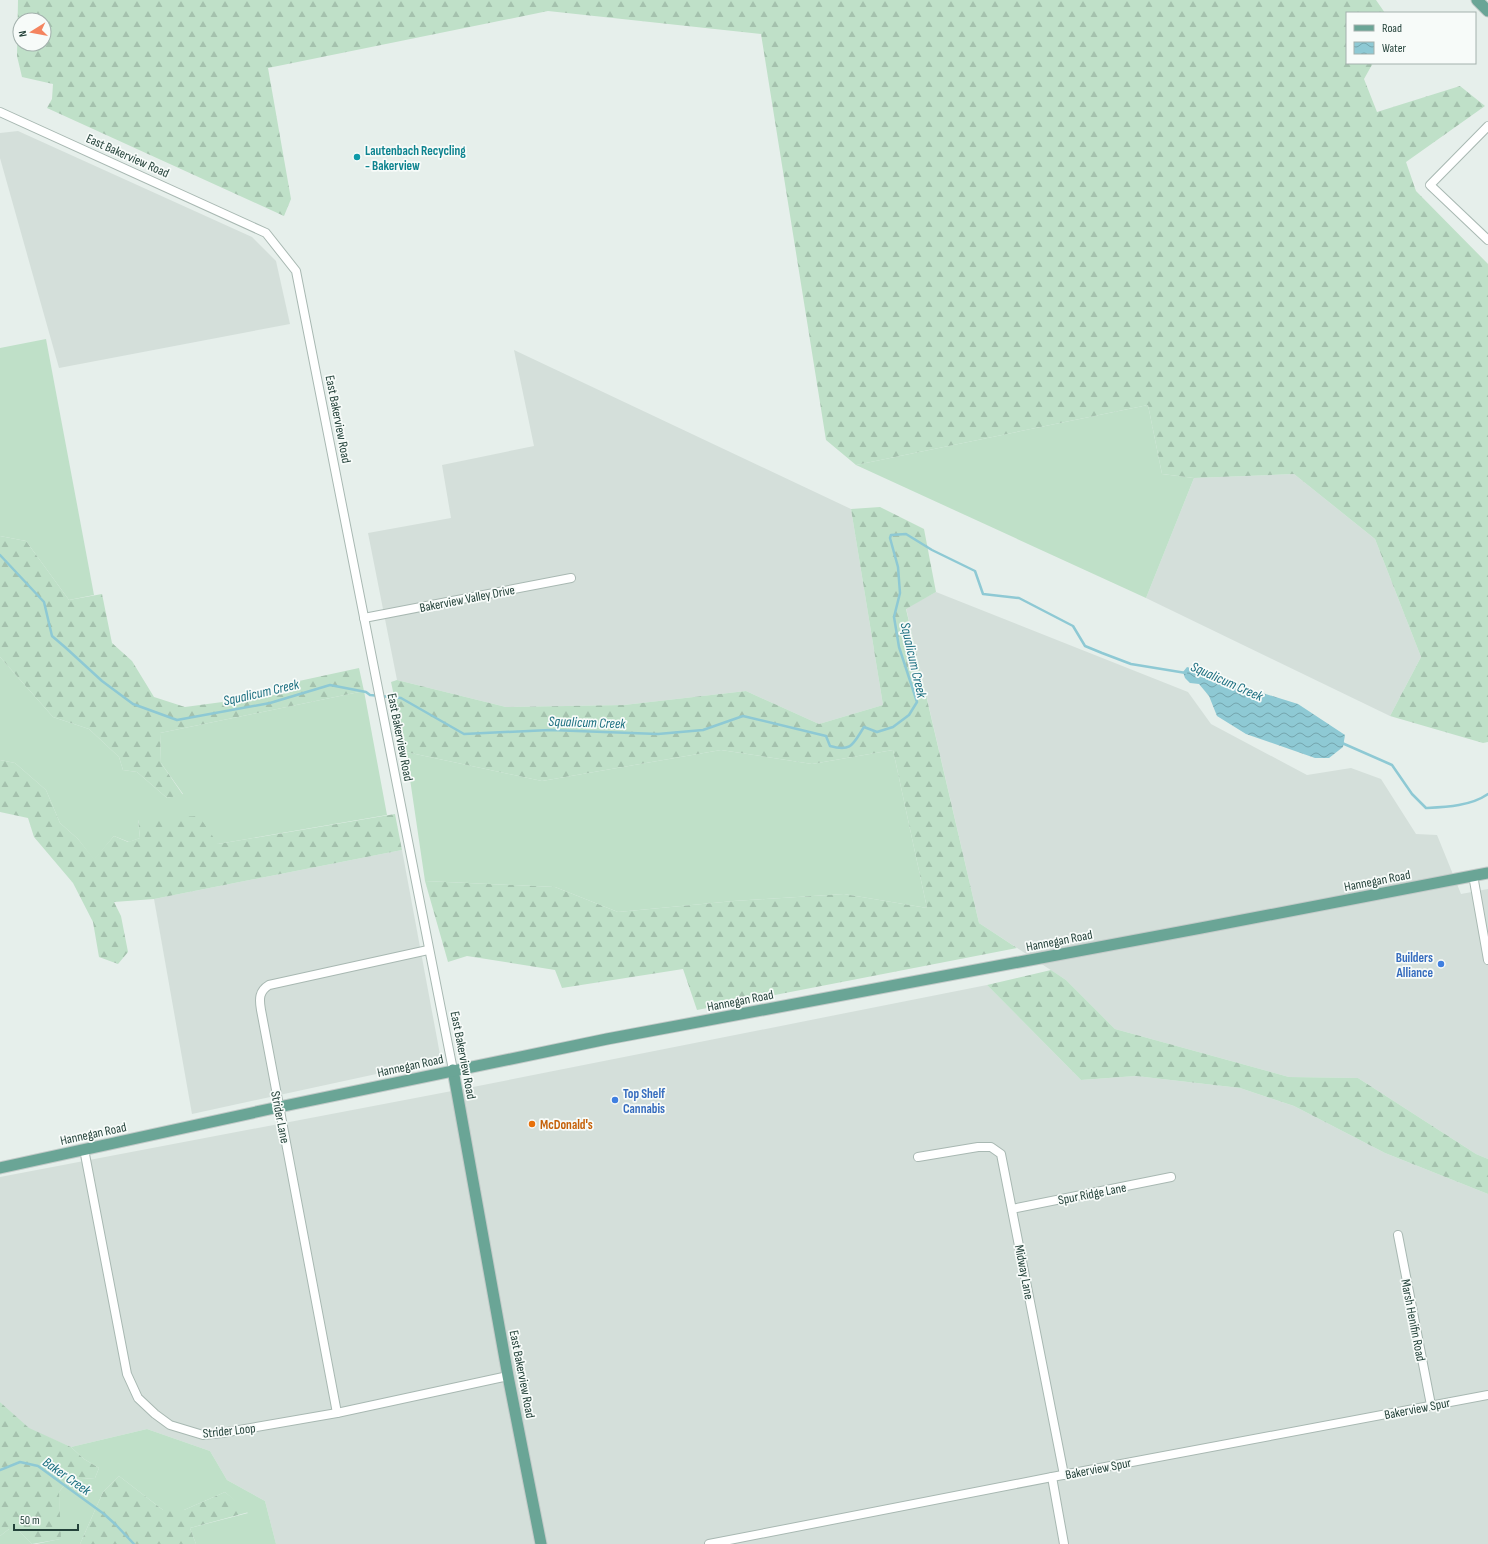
<svg xmlns="http://www.w3.org/2000/svg" width="1488" height="1544" viewBox="0 0 1488 1544" font-family="'Sofia Sans Condensed',sans-serif">
  <style>
    .built { fill: #d4dfda }
    .grass { fill: #bfe0c8 }
    .forest { fill: url(#forest-firs); fill-rule: evenodd }
    .water { fill: url(#water-waves) }
    .lines { fill: none; stroke-linecap: round; stroke-linejoin: round }
    .stream { stroke: #8ec9d4; stroke-width: 2.5 }
    .minor-casing { stroke: #a8b8b2; stroke-width: 10 }
    .major-casing { stroke: #c2cac8; stroke-width: 13 }
    .minor { stroke: #fff; stroke-width: 8 }
    .major { stroke: #6aa596; stroke-width: 11 }
    .culture-dot { fill: #0f9aa8; stroke: #f7fbf9; stroke-width: 1.5 }
    .shop-dot { fill: #3f7fe0; stroke: #f7fbf9; stroke-width: 1.5 }
    .food-dot { fill: #e8710a; stroke: #f7fbf9; stroke-width: 1.5 }
    .labels { text-anchor: middle; stroke-width: 3.5; stroke-linejoin: round; paint-order: stroke }
    .culture-label { font-size: 13px; font-weight: bold; fill: #0d838f; stroke: #f7fbf9; text-anchor: start }
    .street-label { font-size: 13px; fill: #24423a; stroke: #f7fbf9 }
    .shop-label { font-size: 13px; font-weight: bold; fill: #366cbe; stroke: #f7fbf9; text-anchor: end }
    .food-label { font-size: 13px; font-weight: bold; fill: #c56008; stroke: #f7fbf9; text-anchor: start }
    .water-label { font-size: 14px; font-style: italic; fill: #1c6f80; stroke: #f7fbf9 }
  </style>
  <defs>
    <pattern id="forest-firs" width="22" height="20" patternUnits="userSpaceOnUse"><rect width="22" height="20" fill="#bfe0c8"/><path d="M5 1l3.5 6h-7zM16 11l3.5 6h-7z" fill="#a4c1ad"/></pattern>
    <pattern id="water-waves" width="16" height="10" patternUnits="userSpaceOnUse"><rect width="16" height="10" fill="#8ec9d4"/><path d="M0 5q4-4 8 0t8 0" fill="none" stroke="#74a5ad"/></pattern>
  </defs>
  <rect width="100%" height="100%" fill="#e6efeb"/>
  <g class="built">
    <path d="M18,131l234,106 24,24 14,63 -231,44 -59,-210v-25z"/>
    <path d="M514,350l337,159 32,196 -64,19 -73,-33 -122,14 -118,2 -109,-27 -29,-147 83,-15 -9,-53 92,-19z"/>
    <path d="M1294,474l81,65 46,118 -31,59 -244,-118 48,-120z"/>
    <path d="M936,592l252,100 23,32 96,51 44,-7 30,11 35,55 21,1 24,59 27,-5v270l-12,-5 -118,-76 -69,-1 -174,-48 -49,-49 -87,-57 -73,-315z"/>
    <path d="M402,850l39,210 -249,54 -38,-215z"/>
    <path d="M987,985l94,95 55,-4 104,12 54,18 91,47 103,41v350h-1212l-11,-43 -38,-21 -17,-29 -63,-22 -76,18 -42,-18 -29,-27v-225l473,-90z"/>
  </g>
  <g class="grass">
    <path d="M46,339l48,256 -25,5 -43,-59 -26,-5v-188z"/>
    <path d="M1148,405l14,69 32,4 -48,120 -290,-133z"/>
    <path d="M0,657l53,60 36,12 30,28 4,13 14,2 30,26 16,-4 -22,-31 -1,-30 204,-42 23,124 -169,29 -80,-24 2,18 -11,4 -15,-6 -20,24 -16,-21 -18,-16 -14,-33 -31,-27 -15,-3z"/>
    <path d="M721,750l91,14 81,-14 34,158 -83,-14 -110,7 -116,11 -63,-25 -130,-6 -19,-129 136,29z"/>
    <path d="M147,1429l63,22 17,29 38,21 11,43h-80l-6,-16 58,-15 -23,-21 -41,18h-21l-44,-34 -16,16 -23,52h-44l24,-5 -1,-47 9,-12 27,-2 4,-10 -15,-9 -13,-12z"/>
    <path d="M9,1529h8l15,15h-32v-8z"/>
  </g>
  <g class="forest">
    <path d="M18,0h1358l9,13h-38v50h26l-9,16 13,33 83,-26 25,20 -79,56 10,29 72,73v478l-5,1 -93,-27 31,-59 -46,-118 -81,-65 -100,4 -32,-4 -14,-69 -292,60 -30,-25 -65,-406 -213,-23 -280,57 23,131 -7,17 -237,-108 5,-9 1,-15 -31,-7 -5,-21zM20,20h24v24h-24z"/>
    <path d="M880,507l44,22 12,63 -30,17 73,314 38,25 -320,62 -14,-41 -121,19 -7,-18 -88,-14 -19,6 -23,-81 130,6 63,25 116,-11 110,-7 83,14 -34,-158 -81,14 -91,-14 -179,31 -136,-29 -15,-70 6,-2 109,27 118,-2 122,-14 73,33 64,-19 -32,-196z"/>
    <path d="M0,536l26,5 43,59 33,-6 10,49 20,18 22,36 31,10 104,-14 10,-12 60,-13 5,23 -204,42 1,30 22,32 -16,3 -30,-26 -14,-2 -4,-13 -30,-28 -36,-12 -53,-60z"/>
    <path d="M0,760l15,3 31,27 14,33 18,16 16,20 20,-23 14,6 12,-4 -2,-19 61,-3 19,28 177,-30 7,36 -248,49 -40,3 7,14 7,36 -10,12 -19,-7 -6,-35 -20,-39 -39,-46 -6,-19 -28,-6z"/>
    <path d="M1051,970l15,10 49,49 174,48 69,1 118,76 12,5v35l-103,-41 -91,-47 -54,-18 -104,-12 -55,4 -94,-95z"/>
    <path d="M0,1402l29,26 42,19 13,12 15,9 -4,10 -27,2 -9,12 2,47 -29,5 -15,-15h-8l-9,7z"/>
    <path d="M119,1476l44,34h21l41,-18 24,20 -59,16 6,16h-116l23,-52z"/>
  </g>
  <path class="water" d="M1187,667l33,10 33,13 45,14 47,31 -2,12 -14,11h-14l-69,-24 -29,-18 -8,-20 -10,-12 -9,-1 -5,-5 -2,-6z"/>
  <g class="lines">
    <g class="stream">
      <path d="M0,555l44,47 8,34 14,12 36,33 31,23 44,16 93,-17 60,-18 36,7 4,3 31,3 63,36 86,-4 108,4 45,-4 40,-14 83,20 4,10c22,6 23,-2 34,-19l13,5 16,-5 16,-12 8,-13 -18,-55 -5,-30 6,-24 -2,-26 -8,-29 1,-3 15,-1 26,16 43,21 8,23 36,4 54,28 12,20 17,7 29,11 55,9"/>
      <path d="M1342,743l50,22 20,29 14,14c20,-1 45,-2 62,-14"/>
      <path d="M0,1470l20,-8 18,4 66,48 12,11 18,19"/>
    </g>
    <g class="minor-casing">
      <g id="minor">
        <path d="M0,112l266,121 30,38 157,799"/>
        <path d="M1488,126l-58,59 58,55"/>
        <path d="M364,618l207,-40"/>
        <path d="M1473,875l15,85"/>
        <path d="M84,1149l43,225 11,24 17,16 15,11 33,10 19,-2 115,-20 171,-37"/>
        <path d="M918,1157l60,-10h13l10,7 63,321"/>
        <path d="M1012,1209l159,-32"/>
        <path d="M1398,1235l33,170"/>
        <path d="M337,1413l-76,-403c-2,-11 -2,-19 8,-25l159,-35"/>
        <path d="M1052,1477l12,67"/>
        <path d="M709,1544l343,-67 436,-82"/>
      </g>
    </g>
    <g class="major-casing">
      <g id="major">
        <path d="M1477,0l11,11"/>
        <path d="M453,1070l55,306 33,168"/>
        <path d="M0,1168l279,-61 328,-68 594,-111 287,-55"/>
      </g>
    </g>
    <use href="#minor" class="minor"/>
    <use href="#major" class="major"/>
  </g>
  <circle class="culture-dot" cx="357" cy="157" r="4"/>
  <g class="shop-dot">
    <circle cx="1441" cy="964" r="4"/>
    <circle cx="615" cy="1100" r="4"/>
  </g>
  <circle class="food-dot" cx="532" cy="1124" r="4"/>
  <g class="labels">
    <g class="culture-label">
      <text x="365" y="155">Lautenbach Recycling<tspan x="365" dy="15">- Bakerview</tspan></text>
    </g>
    <g class="street-label">
      <text transform="translate(128 155) rotate(24)" y="5">East Bakerview Road</text>
      <text transform="translate(339 419) rotate(79)" y="5">East Bakerview Road</text>
      <text transform="translate(467 598) rotate(-11)" y="5">Bakerview Valley Drive</text>
      <text transform="translate(401 737) rotate(79)" y="5">East Bakerview Road</text>
      <text transform="translate(1377 880) rotate(-11)" y="5">Hannegan Road</text>
      <text transform="translate(1059 940) rotate(-11)" y="5">Hannegan Road</text>
      <text transform="translate(740 1000) rotate(-11)" y="5">Hannegan Road</text>
      <text transform="translate(464 1055) rotate(79)" y="5">East Bakerview Road</text>
      <text transform="translate(410 1065) rotate(-12)" y="5">Hannegan Road</text>
      <text transform="translate(281 1117) rotate(79)" y="5">Strider Lane</text>
      <text transform="translate(93 1133) rotate(-12)" y="5">Hannegan Road</text>
      <text transform="translate(1092 1193) rotate(-11)" y="5">Spur Ridge Lane</text>
      <text transform="translate(1025 1272) rotate(79)" y="5">Midway Lane</text>
      <text transform="translate(1414 1320) rotate(79)" y="5">Marsh Henifin Road</text>
      <text transform="translate(523 1374) rotate(79)" y="5">East Bakerview Road</text>
      <text transform="translate(1417 1408) rotate(-11)" y="5">Bakerview Spur</text>
      <text transform="translate(229 1430) rotate(-6)" y="5">Strider Loop</text>
      <text transform="translate(1098 1468) rotate(-11)" y="5">Bakerview Spur</text>
    </g>
    <g class="shop-label">
      <text x="1433" y="962">Builders<tspan x="1433" dy="15">Alliance</tspan></text>
      <text x="623" y="1098" text-anchor="start">Top Shelf<tspan x="623" dy="15">Cannabis</tspan></text>
    </g>
    <g class="food-label">
      <text x="540" y="1129">McDonald's</text>
    </g>
    <g class="water-label">
      <text transform="translate(914 660) rotate(77)" y="5">Squalicum Creek</text>
      <text transform="translate(1227 681) rotate(24)" y="5">Squalicum Creek</text>
      <text transform="translate(261 692) rotate(-13)" y="5">Squalicum Creek</text>
      <text transform="translate(587 722) rotate(2)" y="5">Squalicum Creek</text>
      <text transform="translate(67 1476) rotate(35)" y="5">Baker Creek</text>
    </g>
  </g>
  <rect x="1346" y="12" width="130" height="52" fill="#f7fbf9" stroke="#a3b1ad"/>
  <rect x="1354" y="25" width="20" height="6" fill="#6aa596" stroke="#a3b1ad"/>
  <text x="1382" y="32" font-size="12" fill="#24423a">Road</text>
  <rect x="1354" y="42" width="20" height="12" fill="url(#water-waves)" stroke="#a3b1ad"/>
  <text x="1382" y="52" font-size="12" fill="#24423a">Water</text>
  <g transform="translate(32 32) rotate(259)"><circle r="19" fill="#f7fbf9" stroke="#a3b1ad"/>
  <path d="M0-3L7 15L0 10L-7 15Z" fill="#f4845f"/>
  <text y="-6" font-size="11" font-weight="bold" text-anchor="middle" fill="#24423a">N</text>
  </g>
  <path d="M14 1524v6h64v-6" fill="none" stroke="#24423a" stroke-width="2"/>
  <text x="20" y="1524" font-size="12" fill="#24423a" stroke="#f7fbf9" stroke-width="3" paint-order="stroke">50 m</text>
</svg>
